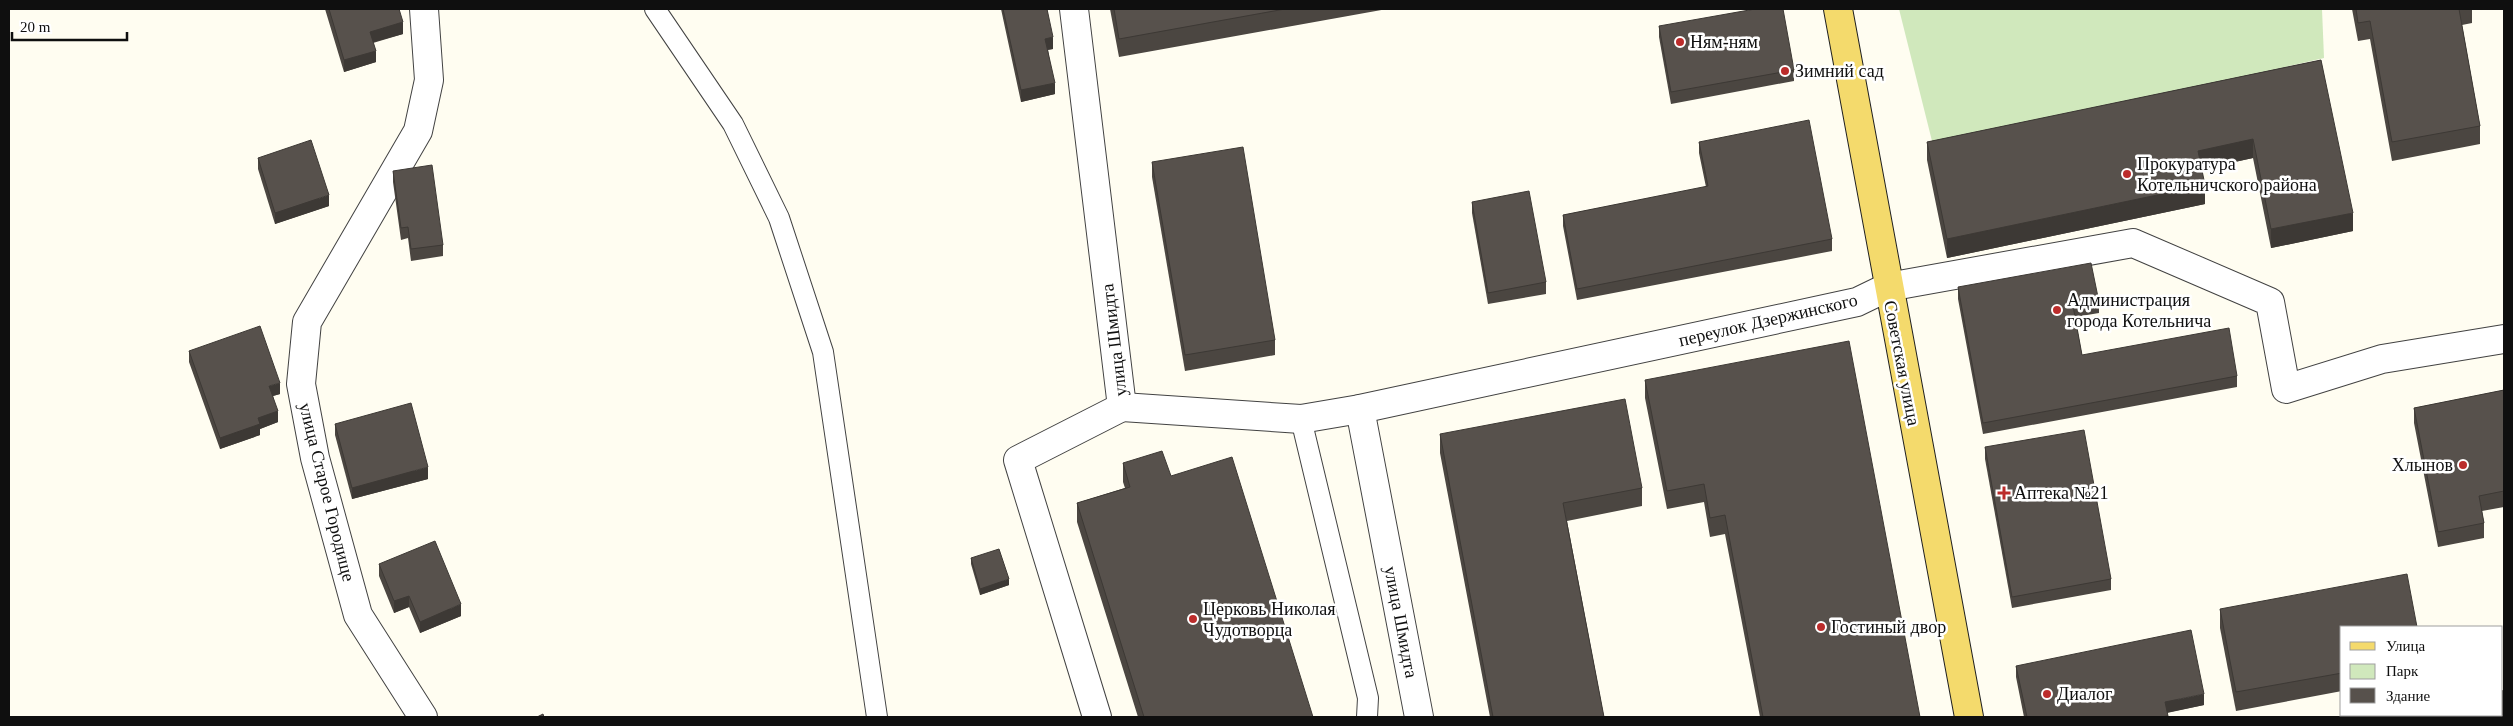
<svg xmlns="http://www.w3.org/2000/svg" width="2513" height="726" viewBox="0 0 2513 726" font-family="'Times New Roman',serif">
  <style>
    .green { fill: #d0e8bc }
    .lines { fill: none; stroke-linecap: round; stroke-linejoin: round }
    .service-casing { stroke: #424242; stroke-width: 22 }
    .minor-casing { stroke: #424242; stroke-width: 30 }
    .primary-casing { stroke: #202020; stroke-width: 30 }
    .service { stroke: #fff; stroke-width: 20 }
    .minor { stroke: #fff; stroke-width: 28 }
    .primary { stroke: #f4da6c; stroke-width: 28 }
    .wall { fill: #4b4641 }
    .shaded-wall { fill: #3d3935 }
    .building { fill: #57514c; stroke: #3d3935 }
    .poi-dot { fill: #bb2c2b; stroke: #fff; stroke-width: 2 }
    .labels { text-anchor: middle; stroke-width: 5; stroke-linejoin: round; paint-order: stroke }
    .poi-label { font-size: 18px; fill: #0f0f0f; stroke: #fff; text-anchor: start }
    .street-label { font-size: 18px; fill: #0f0f0f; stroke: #fff }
  </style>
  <rect width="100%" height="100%" fill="#fffdf1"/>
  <path class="green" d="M1899,9h423l2,49 -390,91z"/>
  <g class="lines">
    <g class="service-casing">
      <g id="service">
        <path d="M655,9l78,115 46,94 44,134 54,365"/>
        <path d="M1301,419l67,279 -1,19"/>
      </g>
    </g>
    <g class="minor-casing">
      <g id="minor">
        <path d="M1074,9l48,398"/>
        <path d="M1122,407l179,12 59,-10 497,-107 31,-15 245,-44 137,59 16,87 96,-30 122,-20"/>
        <path d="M1360,409l59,308"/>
        <path d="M423,717l-65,-102 -43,-157 -14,-74 6,-62 111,-191 11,-51 -5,-71"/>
        <path d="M1097,717l-79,-257 104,-53"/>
      </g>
    </g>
    <g class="primary-casing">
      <path id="primary" d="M1838,9l131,708"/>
    </g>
    <use href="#service" class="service"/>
    <use href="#minor" class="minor"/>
    <use href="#primary" class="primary"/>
  </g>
  <g class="wall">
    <path d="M325,9h74l4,25 -30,9 3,19 -32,10z"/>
    <path d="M1001,9h46l6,40 -5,1 7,44 -34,8z"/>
    <path d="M1110,9h277l-268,48z"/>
    <path d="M2352,9h120v14l-10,2 18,101v18l-88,17 -22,-122 -12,2z"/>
    <path d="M1659,26l135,44v11l-123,23 -12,-67z"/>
    <path d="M2321,60l32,171 -82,17 -18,-90 -51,11 3,35 -258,54 -20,-98v-18z"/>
    <path d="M1699,142l133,97v12l-255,49 -14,-74v-11l143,-28 -7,-34z"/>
    <path d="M258,158l71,48 -54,18 -17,-55z"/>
    <path d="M1152,162l123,178v15l-90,16 -33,-194z"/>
    <path d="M393,171l50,74v11l-32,5 -3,-23 -7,2 -8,-58z"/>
    <path d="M1472,202l74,80v12l-58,10 -16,-91z"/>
    <path d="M1958,287l141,15v11l-24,4 7,38 155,21v11l-254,47 -25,-135z"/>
    <path d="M189,351l91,43 -7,2 5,26 -18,7v6l-40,14 -31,-87z"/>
    <path d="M1645,380l275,337h-160l-35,-183 -15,3 -6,-35 -37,7 -22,-111z"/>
    <path d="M2504,390v117l-22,4 2,12v15l-46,9 -24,-124v-15z"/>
    <path d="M335,424l93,55 -76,20 -17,-64z"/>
    <path d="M1440,434l202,54v18l-75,15 37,196h-114l-50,-264z"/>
    <path d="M1985,447l126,132v11l-99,18 -27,-149z"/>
    <path d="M1123,463l48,13 142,241h-175l-61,-195v-19l48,-15 -2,-6z"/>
    <path d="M971,558l38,27 -29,10 -9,-31z"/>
    <path d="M379,564l82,52 -41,17 -11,-26 -15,6 -15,-37z"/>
    <path d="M2220,609l122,18v64l-106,20 -16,-83z"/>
    <path d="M2016,666l188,39 -37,8 1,4h-144l-8,-40z"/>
  </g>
  <g class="shaded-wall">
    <path d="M403,22v12l-33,9v-11z"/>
    <path d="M1053,37v12l-8,1v-11z"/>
    <path d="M376,51v11l-32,10v-12z"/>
    <path d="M1055,83v11l-34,8v-12z"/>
    <path d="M2253,139v19l-55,12v-19z"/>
    <path d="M2205,185v19l-258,54v-19z"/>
    <path d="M329,195v11l-54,18v-11z"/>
    <path d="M2353,213v18l-82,17v-19z"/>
    <path d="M280,383v11l-11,3v-11z"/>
    <path d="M278,411v11l-18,7v6l-40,14v-11l38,-20z"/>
    <path d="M428,467v12l-76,20v-11z"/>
    <path d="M1009,579v6l-29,10v-6z"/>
    <path d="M409,596v11l-15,6v-12z"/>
    <path d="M461,604v12l-41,17v-11z"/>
    <path d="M2204,694v11l-39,8v-11z"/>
  </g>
  <g class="building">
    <path d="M329,9h70l4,13 -33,10 6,19 -32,9z"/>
    <path d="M1003,9h44l6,28 -8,2 10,44 -34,7z"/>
    <path d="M1114,9h171l-166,30z"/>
    <path d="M1755,9h28l11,61 -123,22 -12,-66z"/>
    <path d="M2356,9h103l21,117 -88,16 -22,-121 -12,2z"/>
    <path d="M2321,60l32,153 -82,16 -18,-90 -55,12 7,34 -258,54 -20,-97z"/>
    <path d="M1809,120l23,119 -255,50 -14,-74 145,-29 -9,-44z"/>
    <path d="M311,140l18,55 -54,18 -17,-55z"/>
    <path d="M1243,147l32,193 -90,15 -33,-193z"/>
    <path d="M432,165l11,80 -32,4 -3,-22 -7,1 -8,-57z"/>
    <path d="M1529,191l17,91 -58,11 -16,-91z"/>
    <path d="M2091,263l8,39 -26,4 9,49 147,-27 8,48 -254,47 -25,-136z"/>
    <path d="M260,326l20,57 -11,3 9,25 -20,7 2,6 -40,14 -31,-87z"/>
    <path d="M1849,341l71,376h-157l-38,-202 -15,3 -6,-34 -37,7 -22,-111z"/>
    <path d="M2504,390v101l-25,5 5,27 -46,9 -24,-124z"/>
    <path d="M1625,399l17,89 -79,15 41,214h-111l-53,-283z"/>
    <path d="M411,403l17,64 -76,21 -17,-64z"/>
    <path d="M2084,430l27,149 -99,18 -27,-150z"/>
    <path d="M1162,451l9,25 61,-19 81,260h-169l-67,-214 53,-16 -7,-24z"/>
    <path d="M435,541l26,63 -41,18 -11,-26 -15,5 -15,-37z"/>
    <path d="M999,549l10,30 -29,10 -9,-31z"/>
    <path d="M2407,574l10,53h-75v46l-106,19 -16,-83z"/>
    <path d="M2191,630l13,64 -39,8 3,14 -8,1h-133l-11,-51z"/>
    <path d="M2504,690v27h-46l-1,-2h45v-24z"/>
    <path d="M543,714l1,3h-7z"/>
    <rect x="2352" y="715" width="82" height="2"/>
  </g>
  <g class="poi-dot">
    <circle cx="1680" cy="42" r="5"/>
    <circle cx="1785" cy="71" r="5"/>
    <circle cx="2127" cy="174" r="5"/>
    <circle cx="2057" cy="310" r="5"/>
    <circle cx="2463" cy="465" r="5"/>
    <path d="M2001.5 485.5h5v5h5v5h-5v5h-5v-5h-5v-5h5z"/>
    <circle cx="1193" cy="619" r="5"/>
    <circle cx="1821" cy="627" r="5"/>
    <circle cx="2047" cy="694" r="5"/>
  </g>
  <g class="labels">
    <g class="poi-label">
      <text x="1690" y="48">Ням-ням</text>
      <text x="1795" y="77">Зимний сад</text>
      <text x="2137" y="170">Прокуратура<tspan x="2137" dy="21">Котельничского района</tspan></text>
      <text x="2067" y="306">Администрация<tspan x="2067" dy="21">города Котельнича</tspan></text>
      <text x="2453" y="471" text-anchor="end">Хлынов</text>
      <text x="2014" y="499">Аптека №21</text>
      <text x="1203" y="615">Церковь Николая<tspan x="1203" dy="21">Чудотворца</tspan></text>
      <text x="1831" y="633">Гостиный двор</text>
      <text x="2057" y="700">Диалог</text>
    </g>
    <g class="street-label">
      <text transform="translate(1768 320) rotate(-13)" y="6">переулок Дзержинского</text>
      <text transform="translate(1114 340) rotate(-97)" y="6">улица Шмидта</text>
      <text transform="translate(1902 363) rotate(79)" y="6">Советская улица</text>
      <text transform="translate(327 492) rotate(76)" y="6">улица Старое Городище</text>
      <text transform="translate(1401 622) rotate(79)" y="6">улица Шмидта</text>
    </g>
  </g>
  <rect width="2513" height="726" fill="none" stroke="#0f0f0f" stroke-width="20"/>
  <rect x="2340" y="626" width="162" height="90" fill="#ffffff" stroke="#9f9f9f"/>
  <rect x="2350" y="642" width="25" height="8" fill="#f4da6c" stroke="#9f9f9f"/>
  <text x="2386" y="651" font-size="15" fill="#0f0f0f">Улица</text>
  <rect x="2350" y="664" width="25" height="15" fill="#d0e8bc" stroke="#9f9f9f"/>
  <text x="2386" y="676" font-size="15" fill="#0f0f0f">Парк</text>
  <rect x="2350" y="688" width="25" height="15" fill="#57514c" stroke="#9f9f9f"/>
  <text x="2386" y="701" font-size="15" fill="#0f0f0f">Здание</text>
  <path d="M12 32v8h115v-8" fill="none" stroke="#0f0f0f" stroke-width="2.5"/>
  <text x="20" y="32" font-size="15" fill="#0f0f0f" stroke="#ffffff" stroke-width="4" paint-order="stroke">20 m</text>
</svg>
